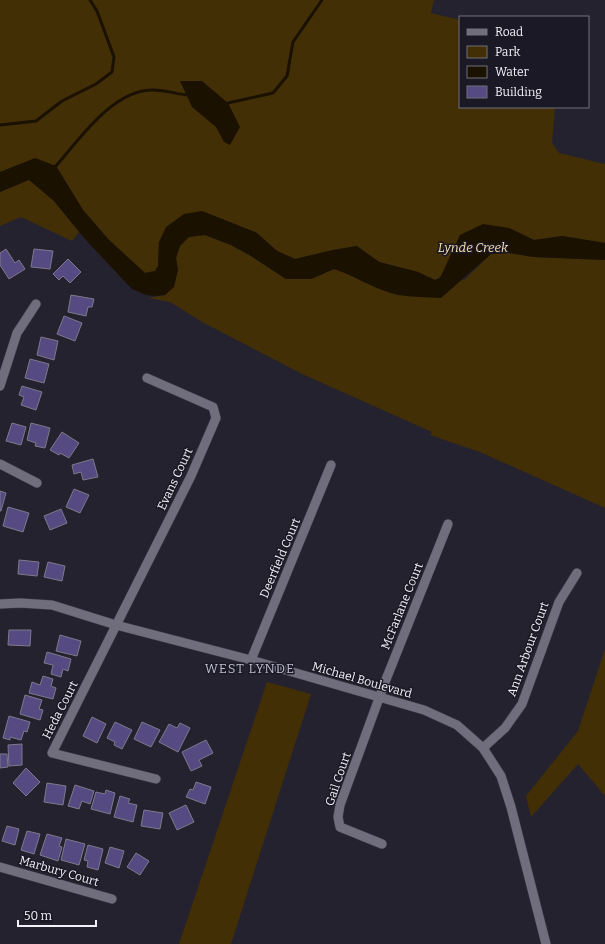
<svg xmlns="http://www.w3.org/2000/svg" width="605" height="944" viewBox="0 0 605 944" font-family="Bitter,serif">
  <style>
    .green { fill: #422f06 }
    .water { fill: #1b1101 }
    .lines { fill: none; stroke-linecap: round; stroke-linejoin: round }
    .stream { stroke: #1b1101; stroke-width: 3 }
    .building { fill: #554b82; stroke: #7c7a8a }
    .street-casing { stroke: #403e49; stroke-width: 10 }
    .street { stroke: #706e7d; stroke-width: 9 }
    .labels { text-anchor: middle; stroke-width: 3; stroke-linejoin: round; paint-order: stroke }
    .street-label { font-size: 12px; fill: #f3f2fb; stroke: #1a1925 }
    .water-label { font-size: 13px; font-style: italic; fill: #fcdfae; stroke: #1a1925 }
    .neighbourhood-label { font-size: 13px; letter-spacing: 1px; fill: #bebdce; stroke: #1a1925 }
  </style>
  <rect width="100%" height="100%" fill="#24222f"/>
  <g class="green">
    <path d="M0,0h434l-3,13 29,7v87h95l-3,36 7,10 46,11v79l-43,-7 -28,4 -25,-12 -74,52 -17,-8 -39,-10 -22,-16 -24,4 -38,9 -18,-8 -20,-18 -55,-22 -43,31 -1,24 -3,5 -10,2 -36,-33 -26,-30 -27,-44 -56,6z"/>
    <path d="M29,179l25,22 25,31 -7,9 -51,-24 -21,9v-34z"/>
    <path d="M205,235l26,10 20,11 35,23h25l23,-10 15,5 16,9 99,-3 27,-26 18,-1 25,4 71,3v248l-125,-56 -50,-17 2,-3 -130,-58 -98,-51 -34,-21 -22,-4 17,-3 13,-25 -2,-12 4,-12 8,-9z"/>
    <path d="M605,649v147l-27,-32 -47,53 -5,-21 52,-65z"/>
    <path d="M267,682l44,12 -80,250h-52z"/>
  </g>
  <g class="water">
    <path d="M180,81h22l26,22 12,24 -10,18 -6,-3 -8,-15 -24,-20z"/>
    <path d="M35,158l21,8 27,44 26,30 36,33 10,-2 3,-5 1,-24 7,-15 18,-13 18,-3 55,22 20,18 18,8 38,-9 24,-4 22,16 39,10 17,8 5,-2 20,-43 23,-11 26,4 25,12 28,-4 43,7v17l-71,-3 -25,-4 -18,1 -50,44c-14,-1 -29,-1 -43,-3 -23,-5 -42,-19 -64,-26l-23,10h-25l-35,-23 -20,-11 -26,-10 -16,2 -9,9 -4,12 2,12 -4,17 -9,8 -10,1 -9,-1 -14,-6 -47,-50 -31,-38 -25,-21 -29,12v-20z"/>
  </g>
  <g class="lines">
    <g class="stream">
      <path d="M228,103l45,-10 14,-17 6,-34 29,-42"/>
      <path d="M0,125l36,-4 26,-20 34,-17 16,-12 2,-15 -17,-46 -7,-11"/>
      <path d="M56,166c23,-26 56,-75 95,-76 11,-1 25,4 36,5"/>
    </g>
  </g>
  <g class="building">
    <path d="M6,249l9,14 4,-3 6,9 -16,10 -9,-14v-12z"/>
    <path d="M34,249l19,2 -3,18 -19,-2z"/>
    <path d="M68,259l13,13 -11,11 -7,-7 -4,4 -6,-6z"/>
    <path d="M71,295l23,4 -2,8h-4l-2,9 -18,-4z"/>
    <path d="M64,316l18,7 -7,18 -18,-7z"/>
    <path d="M41,337l17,4 -4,19 -17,-5z"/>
    <path d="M30,359l19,5 -5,19 -19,-5z"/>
    <path d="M22,386l20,6 -6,18 -15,-5 3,-8 -5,-2z"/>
    <path d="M12,423l14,4 -5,18 -15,-4z"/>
    <path d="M31,423l19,5 -5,20 -10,-2 1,-3 -9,-3z"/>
    <path d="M62,432l17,11 -10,15 -9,-5 -1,2 -9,-5z"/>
    <path d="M93,459l5,18 -15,3 -2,-8 -7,2 -2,-9z"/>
    <path d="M74,489l15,6 -9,18 -14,-6z"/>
    <path d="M0,491l6,2 -5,18h-1z"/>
    <path d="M8,507l21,6 -6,19 -20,-6z"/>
    <path d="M61,509l6,14 -17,7 -6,-14z"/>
    <path d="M19,560l20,2 -2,14 -19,-2z"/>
    <path d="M48,562l17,4 -3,15 -18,-4z"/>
    <path d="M9,630h22l-1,16 -22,-1z"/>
    <path d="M60,635l21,6 -4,15 -21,-5z"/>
    <path d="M47,652l24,7 -3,12 -5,-2 -2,8 -10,-3 2,-9 -9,-2z"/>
    <path d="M43,676l10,3 -2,7 5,2 -3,11 -24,-6 3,-11 8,3z"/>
    <path d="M25,695l17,5 -3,9 4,1 -3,10 -20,-6z"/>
    <path d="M9,716l21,6 -3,10 -3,-1 -3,9 -11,-3v3l-7,-2z"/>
    <path d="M92,717l14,7 -9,19 -14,-7z"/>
    <path d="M115,722l17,8 -10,19 -8,-4 1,-3 -8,-4z"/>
    <path d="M142,722l18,8 -9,17 -17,-8z"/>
    <path d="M180,723l10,5 -12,24 -19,-10 10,-18 8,4z"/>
    <path d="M206,740l7,13 -14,7 3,6 -11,5 -9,-19z"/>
    <path d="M22,744v21l-13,1 -1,-21z"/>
    <path d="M0,754h7l1,13 -8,1z"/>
    <path d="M26,768l14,14 -14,14 -13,-13z"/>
    <path d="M196,782l15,5 -6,17 -19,-7 4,-8 3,1z"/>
    <path d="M47,783l19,3 -3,19 -19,-3z"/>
    <path d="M75,785l19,6 -4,13 -8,-3 -3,8 -11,-3z"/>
    <path d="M106,790l9,3 -5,21 -19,-5 5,-17 9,2z"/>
    <path d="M120,796l10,3 -2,4 9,2 -4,17 -19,-5z"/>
    <path d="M186,805l8,17 -17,8 -8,-17z"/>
    <path d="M144,810l19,3 -3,16 -19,-3z"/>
    <path d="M7,826l12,3 -4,16 -13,-4z"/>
    <path d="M27,831l13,3 -6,20 -13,-4z"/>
    <path d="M47,834l15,4 -3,8 3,1 -4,14 -18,-6z"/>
    <path d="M66,839l19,5 -6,21 -18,-5z"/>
    <path d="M88,845l15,4 -5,21 -11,-3 1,-6 -4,-1z"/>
    <path d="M110,847l14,4 -5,17 -14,-5z"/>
    <path d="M136,853l13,8 -9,14 -13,-8z"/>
  </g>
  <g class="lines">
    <g class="street-casing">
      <g id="street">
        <path d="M147,378l66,29 3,11 -25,58 -139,277 104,26"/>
        <path d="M0,386l17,-53 19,-29"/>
        <path d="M0,464l37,19"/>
        <path d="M0,604l20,-1 32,2 64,20 135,35 173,50 33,15 26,23 18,28 10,31 35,137"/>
        <path d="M251,660l80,-195"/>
        <path d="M483,748l22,-20 17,-24 37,-102 18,-29"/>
        <path d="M382,844l-42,-17 -2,-10 2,-12 45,-123 63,-158"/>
        <path d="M0,867l112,32"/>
      </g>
    </g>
    <use href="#street" class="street"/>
  </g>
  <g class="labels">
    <g class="street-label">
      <text transform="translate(175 479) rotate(-65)" y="4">Evans Court</text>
      <text transform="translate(280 558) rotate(-67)" y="4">Deerfield Court</text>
      <text transform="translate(402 606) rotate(-68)" y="4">McFarlane Court</text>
      <text transform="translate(528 649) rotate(-70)" y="4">Ann Arbour Court</text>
      <text transform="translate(362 680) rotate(16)" y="4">Michael Boulevard</text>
      <text transform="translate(60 710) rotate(-63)" y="4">Heda Court</text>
      <text transform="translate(338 779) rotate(-71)" y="4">Gail Court</text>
      <text transform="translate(59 871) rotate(16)" y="4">Marbury Court</text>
    </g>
    <g class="water-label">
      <text x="473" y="252">Lynde Creek</text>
    </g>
    <g class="neighbourhood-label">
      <text x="250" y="673">WEST LYNDE</text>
    </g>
  </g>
  <rect x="459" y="16" width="130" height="92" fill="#1a1925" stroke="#71707b"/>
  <rect x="467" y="29" width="20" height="6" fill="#706e7d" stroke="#71707b"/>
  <text x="495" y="36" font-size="12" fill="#f3f2fb">Road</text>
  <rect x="467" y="46" width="20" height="12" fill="#422f06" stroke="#71707b"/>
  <text x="495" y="56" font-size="12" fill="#f3f2fb">Park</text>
  <rect x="467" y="66" width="20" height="12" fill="#1b1101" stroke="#71707b"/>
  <text x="495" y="76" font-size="12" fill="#f3f2fb">Water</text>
  <rect x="467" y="86" width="20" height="12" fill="#554b82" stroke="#71707b"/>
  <text x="495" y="96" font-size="12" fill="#f3f2fb">Building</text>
  <path d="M18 920v6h78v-6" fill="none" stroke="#f3f2fb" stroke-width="2"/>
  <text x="24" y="920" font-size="12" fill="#f3f2fb" stroke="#1a1925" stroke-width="3" paint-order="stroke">50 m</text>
</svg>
